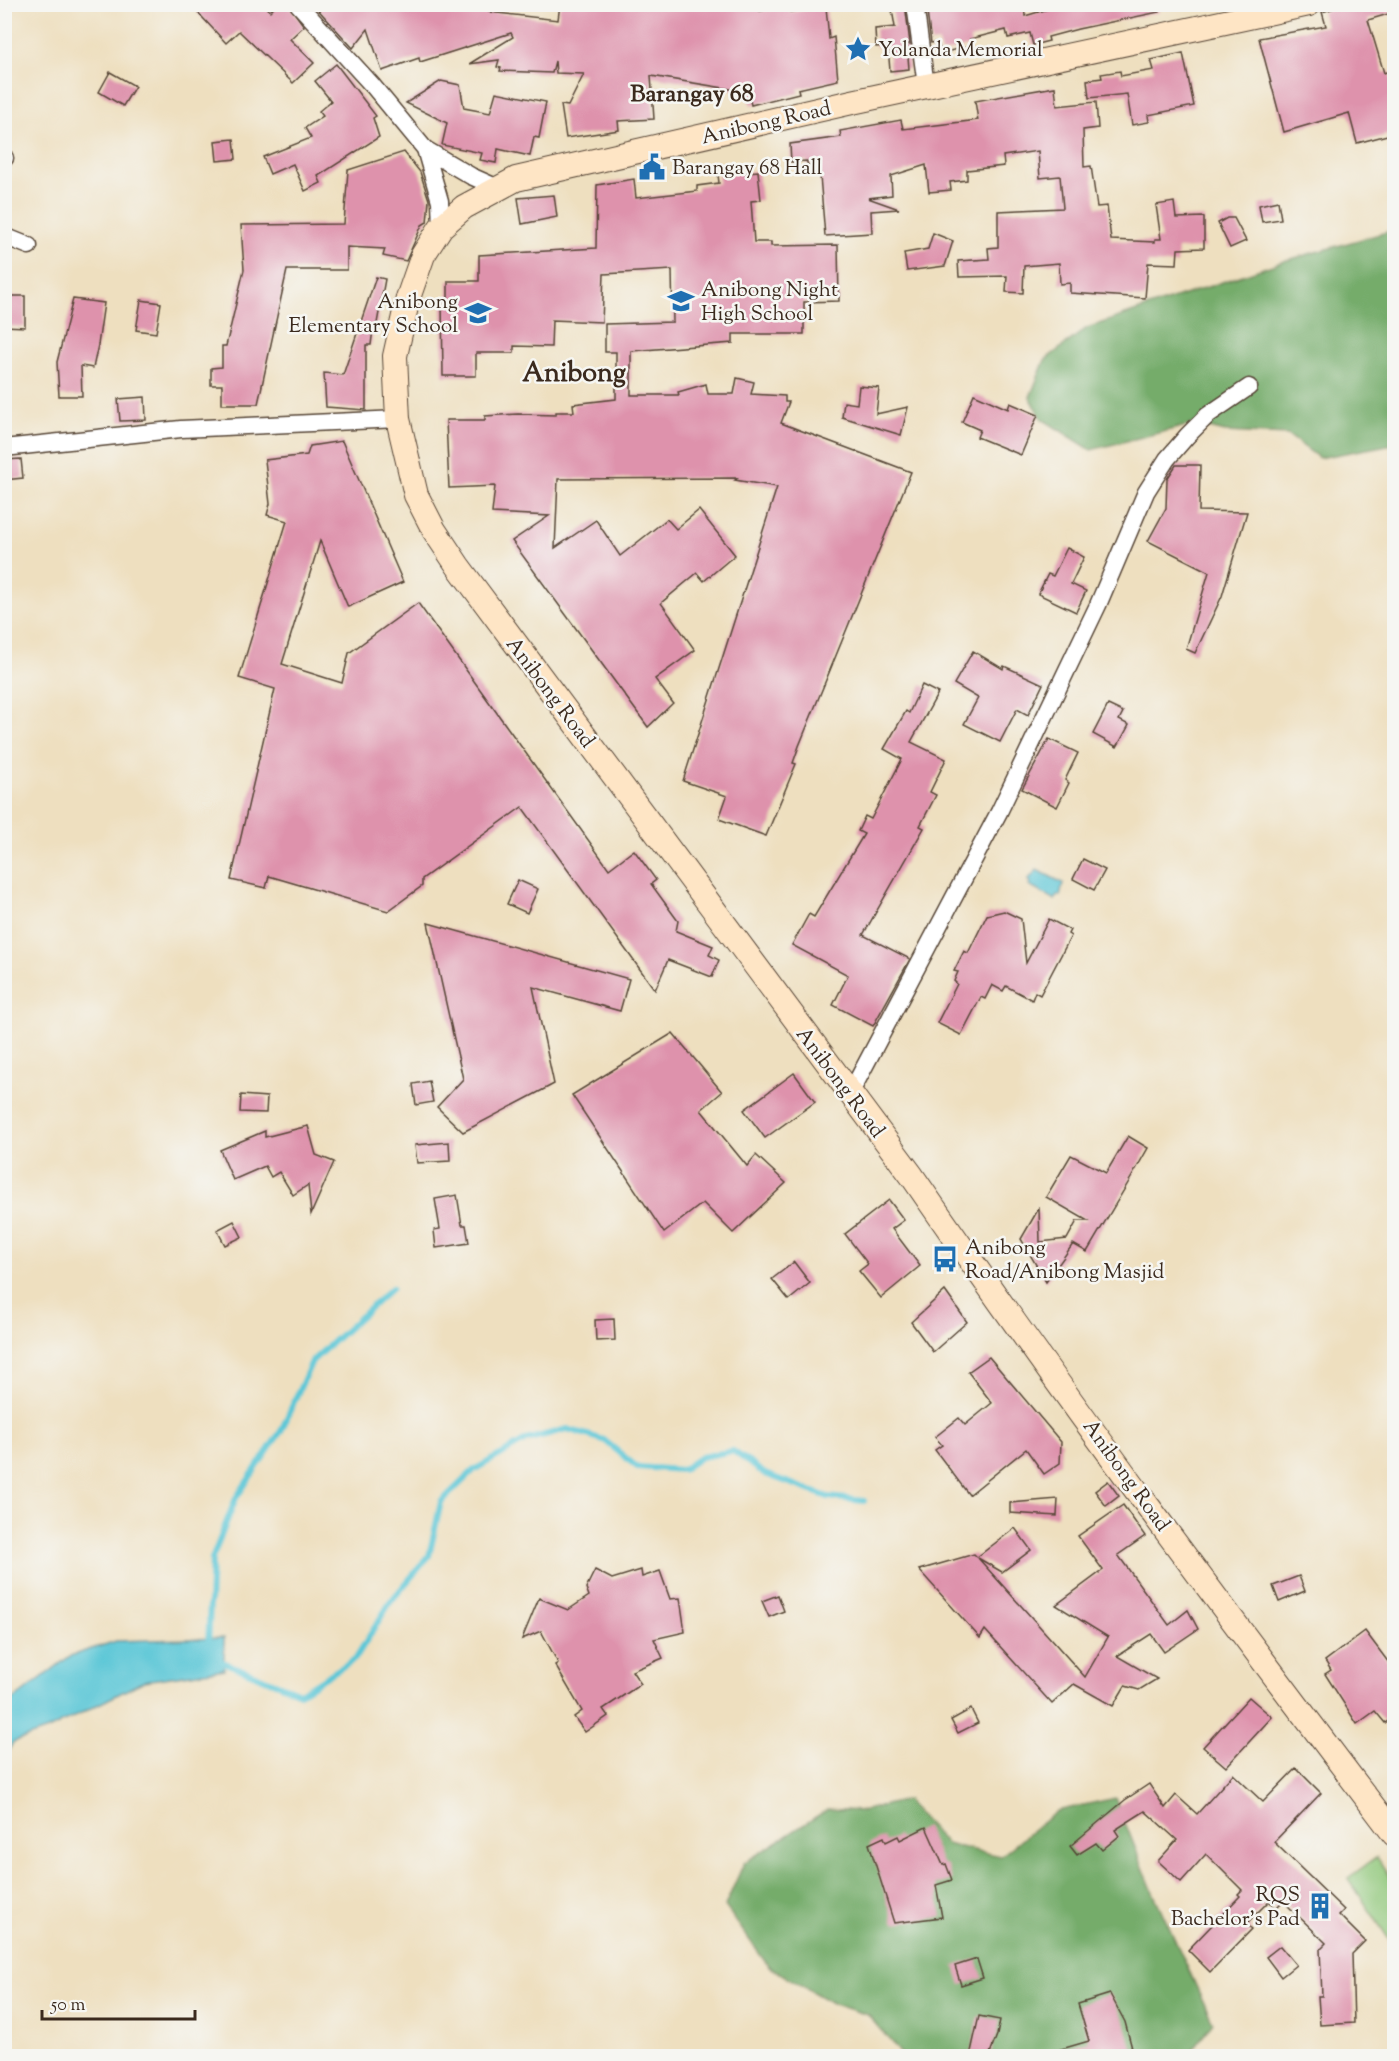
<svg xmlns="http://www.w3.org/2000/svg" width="1399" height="2061" viewBox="0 0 1399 2061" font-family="'Sorts Mill Goudy',serif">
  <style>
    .green { fill: #90c77a; stroke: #66784c; stroke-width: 1.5 }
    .forest { fill: #74ac6a; stroke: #586b44; stroke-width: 1.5 }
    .water { fill: #5dc7d7; stroke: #4c787a; stroke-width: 1.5 }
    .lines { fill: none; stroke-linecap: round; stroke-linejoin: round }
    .stream { stroke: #5dc7d7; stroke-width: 6 }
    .building { fill: #de92ac }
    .street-casing { stroke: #564536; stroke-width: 19 }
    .secondary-casing { stroke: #564536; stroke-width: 26 }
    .street { stroke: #fff; stroke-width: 16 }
    .secondary { stroke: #fee5c5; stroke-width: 24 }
    .labels { text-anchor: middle; stroke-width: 5; stroke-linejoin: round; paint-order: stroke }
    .poi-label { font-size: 21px; fill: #3b2a1e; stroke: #f6f6f2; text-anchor: start }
    .street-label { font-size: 21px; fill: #3b2a1e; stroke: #f6f6f2 }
    .quarter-label { font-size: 24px; font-weight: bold; fill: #3b2a1e; stroke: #f6f6f2 }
    .district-label { font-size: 27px; font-weight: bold; fill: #3b2a1e; stroke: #f6f6f2 }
  </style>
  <rect width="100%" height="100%" fill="#f6f6f2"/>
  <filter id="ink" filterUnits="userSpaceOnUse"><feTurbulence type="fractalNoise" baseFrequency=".0167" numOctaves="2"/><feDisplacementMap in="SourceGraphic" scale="12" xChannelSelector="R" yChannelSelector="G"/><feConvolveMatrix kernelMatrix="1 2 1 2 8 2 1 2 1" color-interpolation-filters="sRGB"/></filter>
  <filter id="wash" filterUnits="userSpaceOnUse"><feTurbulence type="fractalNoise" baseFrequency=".008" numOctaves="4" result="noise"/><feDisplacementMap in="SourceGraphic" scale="24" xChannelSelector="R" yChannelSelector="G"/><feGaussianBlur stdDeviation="1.35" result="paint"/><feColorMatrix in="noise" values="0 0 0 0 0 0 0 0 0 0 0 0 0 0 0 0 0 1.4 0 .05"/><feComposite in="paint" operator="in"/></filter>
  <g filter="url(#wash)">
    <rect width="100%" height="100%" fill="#eedfbf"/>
    <path class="green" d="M1377,1857l17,27v63l-46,-69z"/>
    <g class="forest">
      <path d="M1394,230v214l-75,14 -31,-23 -63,-3 -31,-8 -103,26 -49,-31 -12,-22 15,-37 42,-32 197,-67z"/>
      <path d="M1115,1798l38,94 60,131 -25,33h-285l-35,-41 -34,-11 -65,-37 -44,-61 19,-43 84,-54 33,2 45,-11 40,44 55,12 56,-45z"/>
    </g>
    <g class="water">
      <path d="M1037,870l26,13 -3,13 -3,-1 -2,5 -26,-14 2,-4 -3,-2z"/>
      <path d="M224,1638v31l-80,12 -96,49 -35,12 -8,16v-52l65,-50 46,-15z"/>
    </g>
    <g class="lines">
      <g class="stream">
        <path d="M208,1647l4,-88 24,-61 45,-67 31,-70 80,-73"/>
        <path d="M218,1660l82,33 55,-34 36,-58 38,-45 12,-54 33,-32 52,-30 41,-11 37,11 33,27 45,3 19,-13 32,-6 32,23 63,23 36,4"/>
      </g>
    </g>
    <g id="blocks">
      <g class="building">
        <path d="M190,4h74l6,7 7,-7h11l16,22 -14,13 24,24 -21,20 -54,-52 -13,12z"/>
        <path d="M313,4h73l4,4 9,-4h91l-1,8 69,8 2,-16h200v7l29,-4 1,5 36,-5 3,32 5,-2 4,43 -40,9 1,4 -48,12 -3,-13 -97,-16 3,43 -36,2 1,9 -53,8 -5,-33 7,1 16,-32 -28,-1 -1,-12 -3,12 -52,-2 1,-3 -4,-1 2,-7 -30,4 44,-27 -2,-4 -91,29 -1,-4 -37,13 -14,-42 -15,19z"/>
        <path d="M891,4h14l5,40h-3l2,25 -19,2 -2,-25 -12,1 -1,-18 20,-2z"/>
        <path d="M926,4h98l1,12 40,-12h93l1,8 -81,17 -30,8 1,4 -16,4 -3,-12 -22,5 -2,-8 -36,9 1,7 -30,7 -3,-11 -7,1z"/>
        <path d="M1347,4h48v8l-27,8 16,53 5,-2 6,19v43l-38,10 -8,-30 -65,19 -25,-94 67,-12 -4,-14z"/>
        <path d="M1183,53l11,53 -46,9 1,7 -17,3 -5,-31 -38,4 -2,-18 15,-2 -1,-4 19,-3 1,5 33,-6 -3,-10z"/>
        <path d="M336,64l40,52 -3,2 6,19 -61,39 3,7 -16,8 -12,-27 -23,10 -7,-17 48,-19 -6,-10 18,-12 -4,-5 12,-10 -16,-20z"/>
        <path d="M110,72l25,14 -12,20 -24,-14z"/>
        <path d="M441,81l19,4 4,23 26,5 6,-21 50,10 -7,36 -5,-1 -4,19 -32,-7 -2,14 -16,-3 2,-7 -40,-8 5,-22 -41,-20z"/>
        <path d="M1055,87l2,19 39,-4 2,26 -15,2 1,37 7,-1 6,41 10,-1 4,34 44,2v-3h6l-5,-34 18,-3 2,16 28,-1v31l-26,1 -1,15 -29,-1 -3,35 -75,-5v-10l-10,1 -1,-21 -35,3 -1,27 -17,-1 1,-16 -48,1 -1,-16 31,-2 -1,-11 10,-1v-36l65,-3 -3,-32 -20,2 -2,-27 -35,5 1,10 -37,4v10l-17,2 1,8 -22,2 -3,-27 -35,11 1,19 -24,3 31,11 -28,2 1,22 -47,3 -6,-72 -12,1v-4l-16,1 -1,-18 51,-7 -1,-6 61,-11 2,9 75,-9 -3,-19z"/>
        <path d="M234,139l2,20 -19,2 -2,-20z"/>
        <path d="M404,152l16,20 9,28 -2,22 -5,3 -16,36 -23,-5 2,-7 -38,-2v23h-60l-29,134h-36v-19h-11v-17l11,-1v-21h4l18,-76 -3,-45 103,-1 4,-54z"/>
        <path d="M758,171l3,29 -10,1 3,41h17v4l67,-1 1,56 -35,1v32h-71v9l-102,8v44h48l-1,-3 28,-8 2,10h26l3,-16 17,4 -3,12 34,2v6h4l-8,21 130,49 -112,274 -6,17 3,1 -30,72 -47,-17 8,-23 -44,-15 94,-294 -42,-7 3,-2 -180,1 -3,69 41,-28 24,36 47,-37 9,10 23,-19 36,45 -31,26 -7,-8 -36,30 34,47 -40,29 18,24 -25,24 -136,-186 37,-25 -57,-3 3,-27 -46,2 -3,-68h39v-4l33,-2 38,1v-3h18l-1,-8 43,-5v-47h-11v-28l68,-2 -1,-52 -68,4 -2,48 -50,-2 -1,27 -37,-1v7h-38v23h-33l-1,-74h6v-21h31v-26l117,-7 1,-63 37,-6 2,19 61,-7v-5l22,-3 -1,-8z"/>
        <path d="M554,195l3,22 -35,7 -4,-26z"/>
        <path d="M1278,201l3,18 -19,3 -3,-17z"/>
        <path d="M1227,218h7l12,23 -16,7 -12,-25z"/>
        <path d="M933,233l20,8 -8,25 -38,5 -3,-18 24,-4z"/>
        <path d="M376,277l9,2 -9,50h-3l-2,16h-5v65l-40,-3 -2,-34 19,2z"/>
        <path d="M4,296h21v31l-21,-1z"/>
        <path d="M73,299l31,4 -6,42 -5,23 -12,-2 1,30h-23l-2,-34z"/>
        <path d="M141,300l20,3 -5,30 -20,-3z"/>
        <path d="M859,386l20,2 -3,26 32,-7 -7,28 -59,-18 2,-15 13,2z"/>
        <path d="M974,394l34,15 2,-6 28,12 -17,40 -44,-18 3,-7 -18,-8z"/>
        <path d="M145,397l1,23 -26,1 -2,-22z"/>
        <path d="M342,441l61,141 -55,25 -28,-66 -38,123 60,19 7,-30 69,-50 191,266 25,-19 22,30 -5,4 27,37 -2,10 37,15 -4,9 10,5 -7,17 -44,-17 -13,30 -133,-183 -100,72v7l-34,25 -119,-35 -3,12 -35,-8 44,-191 -36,-11 48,-157 -20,-6 3,-11 -5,-44 42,-5 3,-9z"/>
        <path d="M21,459l2,19 -19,2v-20z"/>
        <path d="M1176,465h24l-1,46 48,1 -25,84 -27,57 -9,-4 23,-77 -61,-31 18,-33 1,-29z"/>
        <path d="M1067,548l17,9 -13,27 15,7 -10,21 -38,-18 10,-20 5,2z"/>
        <path d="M973,651l30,18 1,-3 39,18 -15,31 -11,-6 -17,33 -36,-18 14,-26 -24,-14z"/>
        <path d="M922,685l16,8 -27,49 35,17 -16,33 6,3 -16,31 4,2 -61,107 47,24 -37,67 -40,-21 15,-30 -56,-30 17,-31 5,3 50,-83 -6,-3 7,-15 6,3 31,-60 -18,-10 22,-38 3,2z"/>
        <path d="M1108,705l15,7 -4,8 10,5 -12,22 -24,-13z"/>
        <path d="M1049,739l29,14 -13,27 4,3 -12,24 -35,-18z"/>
        <path d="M1083,859l22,11 -11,20 -21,-11z"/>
        <path d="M518,880l20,9 -11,24 -20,-9z"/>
        <path d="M1004,911l17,8 5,44 23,-44 21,11 -2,4 3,2 -31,59 -5,-3 -3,8 -26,-14 -3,5 -11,-6 -7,14 -4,-2 -20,38 -24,-12 20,-39 -3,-3 4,-9 -4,-1 10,-20 4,2 19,-38z"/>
        <path d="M428,923l201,56 -9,32 -87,-24 21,97 -91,48 -26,-25 26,-28z"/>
        <path d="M673,1033l49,59 -21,18 46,56 9,-11 30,28 -53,50 -30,-30 -39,30 -92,-138z"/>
        <path d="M794,1073l21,29 -50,36 -21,-28z"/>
        <path d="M429,1081l4,21 -17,3 -3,-21z"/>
        <path d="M241,1095l26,2 -1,16 -26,-1z"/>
        <path d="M308,1126l8,29 18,7 -23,52 -3,-29 -15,10 -14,-23 -8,5 -6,-11 -32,14 -13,-30 45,-19v6z"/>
        <path d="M1128,1136l20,12 -17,30 -44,74 -14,-8 -27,38 -25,-43 18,-31 1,34 27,-3 10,-18h11l-42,-24 25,-42 35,18z"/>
        <path d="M449,1142l1,19 -33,2 -2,-18z"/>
        <path d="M457,1195l5,30h4l3,18 -33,5 -2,-18 6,-1 -5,-30z"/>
        <path d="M889,1200l15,20 -12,9 28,37 -39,32 -22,-27 9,-7 -23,-30z"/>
        <path d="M234,1221l8,16 -17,8 -8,-15z"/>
        <path d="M794,1262l16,21 -21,17 -17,-21z"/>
        <path d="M945,1291l22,31 -34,30 -22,-30z"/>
        <path d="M614,1319l1,21 -19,1 -1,-21z"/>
        <path d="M989,1357l72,85 -1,21 -16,11 -18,-25 -57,46 -34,-45 7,-5 -7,-8 24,-19 6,7 27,-22 -24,-31z"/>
        <path d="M1108,1481l11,15 -13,10 -11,-15z"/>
        <path d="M1058,1499l-1,17 -47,-3v-10z"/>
        <path d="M1123,1505l22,31 -27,19 51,70 19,-15 10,19 -34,23 -13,-18 -34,22 40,23 -18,11 -14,-4 -12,20 -39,-22 -22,20 -67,-74 -5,8 -61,-68 55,-16 3,3 38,-29 16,22 -29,22 -24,-14 107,119 23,-40 -52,-32 47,-35 -25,-34z"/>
        <path d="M595,1570l17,9 29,-9 1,7 18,-6 10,28 10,-1 5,34 -31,7 9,19 -31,13 9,13 -38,25 5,7 -23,16 -11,-15 8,-6 -27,-46 3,-2 -17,-32 -19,8 17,-41 29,12 21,-14 -3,-8z"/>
        <path d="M1299,1576l6,15 -26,11 -6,-16z"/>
        <path d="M778,1595l6,16 -15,6 -7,-16z"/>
        <path d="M1365,1631l30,40v45l-10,7 -10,-12 -18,13 -32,-50 6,-4 -6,-9z"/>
        <path d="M1249,1697l23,20 -46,50 -23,-20z"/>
        <path d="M971,1709l7,14 -20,10 -7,-13z"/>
        <path d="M1296,1768l25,25 -47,49 70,68 -5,5 26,26 -13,13 2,69 -34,2 -2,-29h4l-2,-47 6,-6 -43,-42 -7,7 -7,-7 -23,23 6,5 -42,43 -22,-22 52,-54 -2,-2 4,-4 -36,-36 -25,28 -23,-21 19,-21 -32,-29 -30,19 4,6 -17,14 -6,-7 -19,12 -7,-9 55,-46 24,-16 16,24 11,-13 21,19 36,-40 30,28z"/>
        <path d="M926,1827l17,38 3,-1 6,16 -16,5 6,32 -48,6 -25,-79 15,-7 2,5 12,-6 2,4z"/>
        <path d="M1280,1946l16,19 -15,12 -15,-20z"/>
        <path d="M977,1959l6,19 -22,7 -6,-19z"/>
        <path d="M1110,1994l15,28 8,30 -14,4h-67l-1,-4 38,-11 -11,-37z"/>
        <path d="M979,2016l21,4 -3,15 -8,21h-19z"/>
      </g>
    </g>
  </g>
  <g filter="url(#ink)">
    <use href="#blocks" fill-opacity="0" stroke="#564536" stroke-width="1.5"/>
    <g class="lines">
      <g class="street-casing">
        <g id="street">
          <path d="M298,4l75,82 52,63 15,52 1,26"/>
          <path d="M915,4l11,82"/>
          <path d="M425,149l46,27 27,12"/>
          <path d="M4,158h1"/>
          <path d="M4,236l25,10"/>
          <path d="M4,448l177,-19 217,-10"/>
          <path d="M850,1094l149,-282 99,-207 48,-113 21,-33 20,-23 21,-21 41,-28"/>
        </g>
      </g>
      <g class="secondary-casing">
        <path id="secondary" d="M1309,4l-457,98 -336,77 -52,28 -23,20 -18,28 -15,43 -13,58 3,63 18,76 18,35 24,36 454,610c154,224 318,442 482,658"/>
      </g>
      <use href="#street" class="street"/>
      <use href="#secondary" class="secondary"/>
    </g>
  </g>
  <defs>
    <g id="sight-bare" transform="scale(2.07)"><path d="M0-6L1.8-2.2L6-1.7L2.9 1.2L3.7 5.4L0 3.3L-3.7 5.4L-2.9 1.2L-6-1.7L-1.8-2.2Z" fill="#1f6fb2" stroke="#f6f6f2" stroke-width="2.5" paint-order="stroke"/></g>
    <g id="civic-bare" transform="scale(2.07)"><path d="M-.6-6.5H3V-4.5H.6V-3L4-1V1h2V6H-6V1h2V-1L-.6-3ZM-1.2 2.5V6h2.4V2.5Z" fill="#1f6fb2" stroke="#f6f6f2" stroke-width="2.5" paint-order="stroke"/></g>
    <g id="school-bare" transform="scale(2.07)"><path d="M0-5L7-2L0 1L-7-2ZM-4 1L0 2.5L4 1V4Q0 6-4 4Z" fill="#1f6fb2" stroke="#f6f6f2" stroke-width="2.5" paint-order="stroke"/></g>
    <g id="bus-bare" transform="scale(2.07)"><path d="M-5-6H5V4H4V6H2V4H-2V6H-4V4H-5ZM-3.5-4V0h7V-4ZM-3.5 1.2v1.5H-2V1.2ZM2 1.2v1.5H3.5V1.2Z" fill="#1f6fb2" stroke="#f6f6f2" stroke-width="2.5" paint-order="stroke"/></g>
    <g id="building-bare" transform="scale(2.07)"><path d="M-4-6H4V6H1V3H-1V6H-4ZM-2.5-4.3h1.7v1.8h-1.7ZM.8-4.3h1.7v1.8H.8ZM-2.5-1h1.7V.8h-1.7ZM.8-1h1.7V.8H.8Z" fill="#1f6fb2" stroke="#f6f6f2" stroke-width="2.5" paint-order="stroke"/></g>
  </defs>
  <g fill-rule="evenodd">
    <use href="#sight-bare" x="858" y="49"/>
    <use href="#civic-bare" x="652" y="167"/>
    <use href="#school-bare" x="681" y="301"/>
    <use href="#school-bare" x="478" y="313"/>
    <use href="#bus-bare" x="945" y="1259"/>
    <use href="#building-bare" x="1320" y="1906"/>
  </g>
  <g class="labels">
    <g class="poi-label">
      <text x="878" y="56">Yolanda Memorial</text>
      <text x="672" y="174">Barangay 68 Hall</text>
      <text x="701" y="296">Anibong Night<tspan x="701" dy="24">High School</tspan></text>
      <text x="458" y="308" text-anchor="end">Anibong<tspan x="458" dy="24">Elementary School</tspan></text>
      <text x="965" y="1254">Anibong<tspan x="965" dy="24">Road/Anibong Masjid</tspan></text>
      <text x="1300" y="1901" text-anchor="end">RQS<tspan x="1300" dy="24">Bachelor's Pad</tspan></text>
    </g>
    <g class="street-label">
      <text transform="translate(766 122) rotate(-13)" y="7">Anibong Road</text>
      <text transform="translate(551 692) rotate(53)" y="7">Anibong Road</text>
      <text transform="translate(841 1082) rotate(53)" y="7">Anibong Road</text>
      <text transform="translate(1127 1475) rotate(54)" y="7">Anibong Road</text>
    </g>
    <g class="quarter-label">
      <text x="692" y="101">Barangay 68</text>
    </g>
    <g class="district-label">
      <text x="574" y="381">Anibong</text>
    </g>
  </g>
  <rect width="1399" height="2061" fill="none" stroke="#f6f6f2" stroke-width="24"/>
  <path d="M42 2010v9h153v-9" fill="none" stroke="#3b2a1e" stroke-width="3"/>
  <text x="51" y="2010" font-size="18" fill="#3b2a1e" stroke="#f6f6f2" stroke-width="4.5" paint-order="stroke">50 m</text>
</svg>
